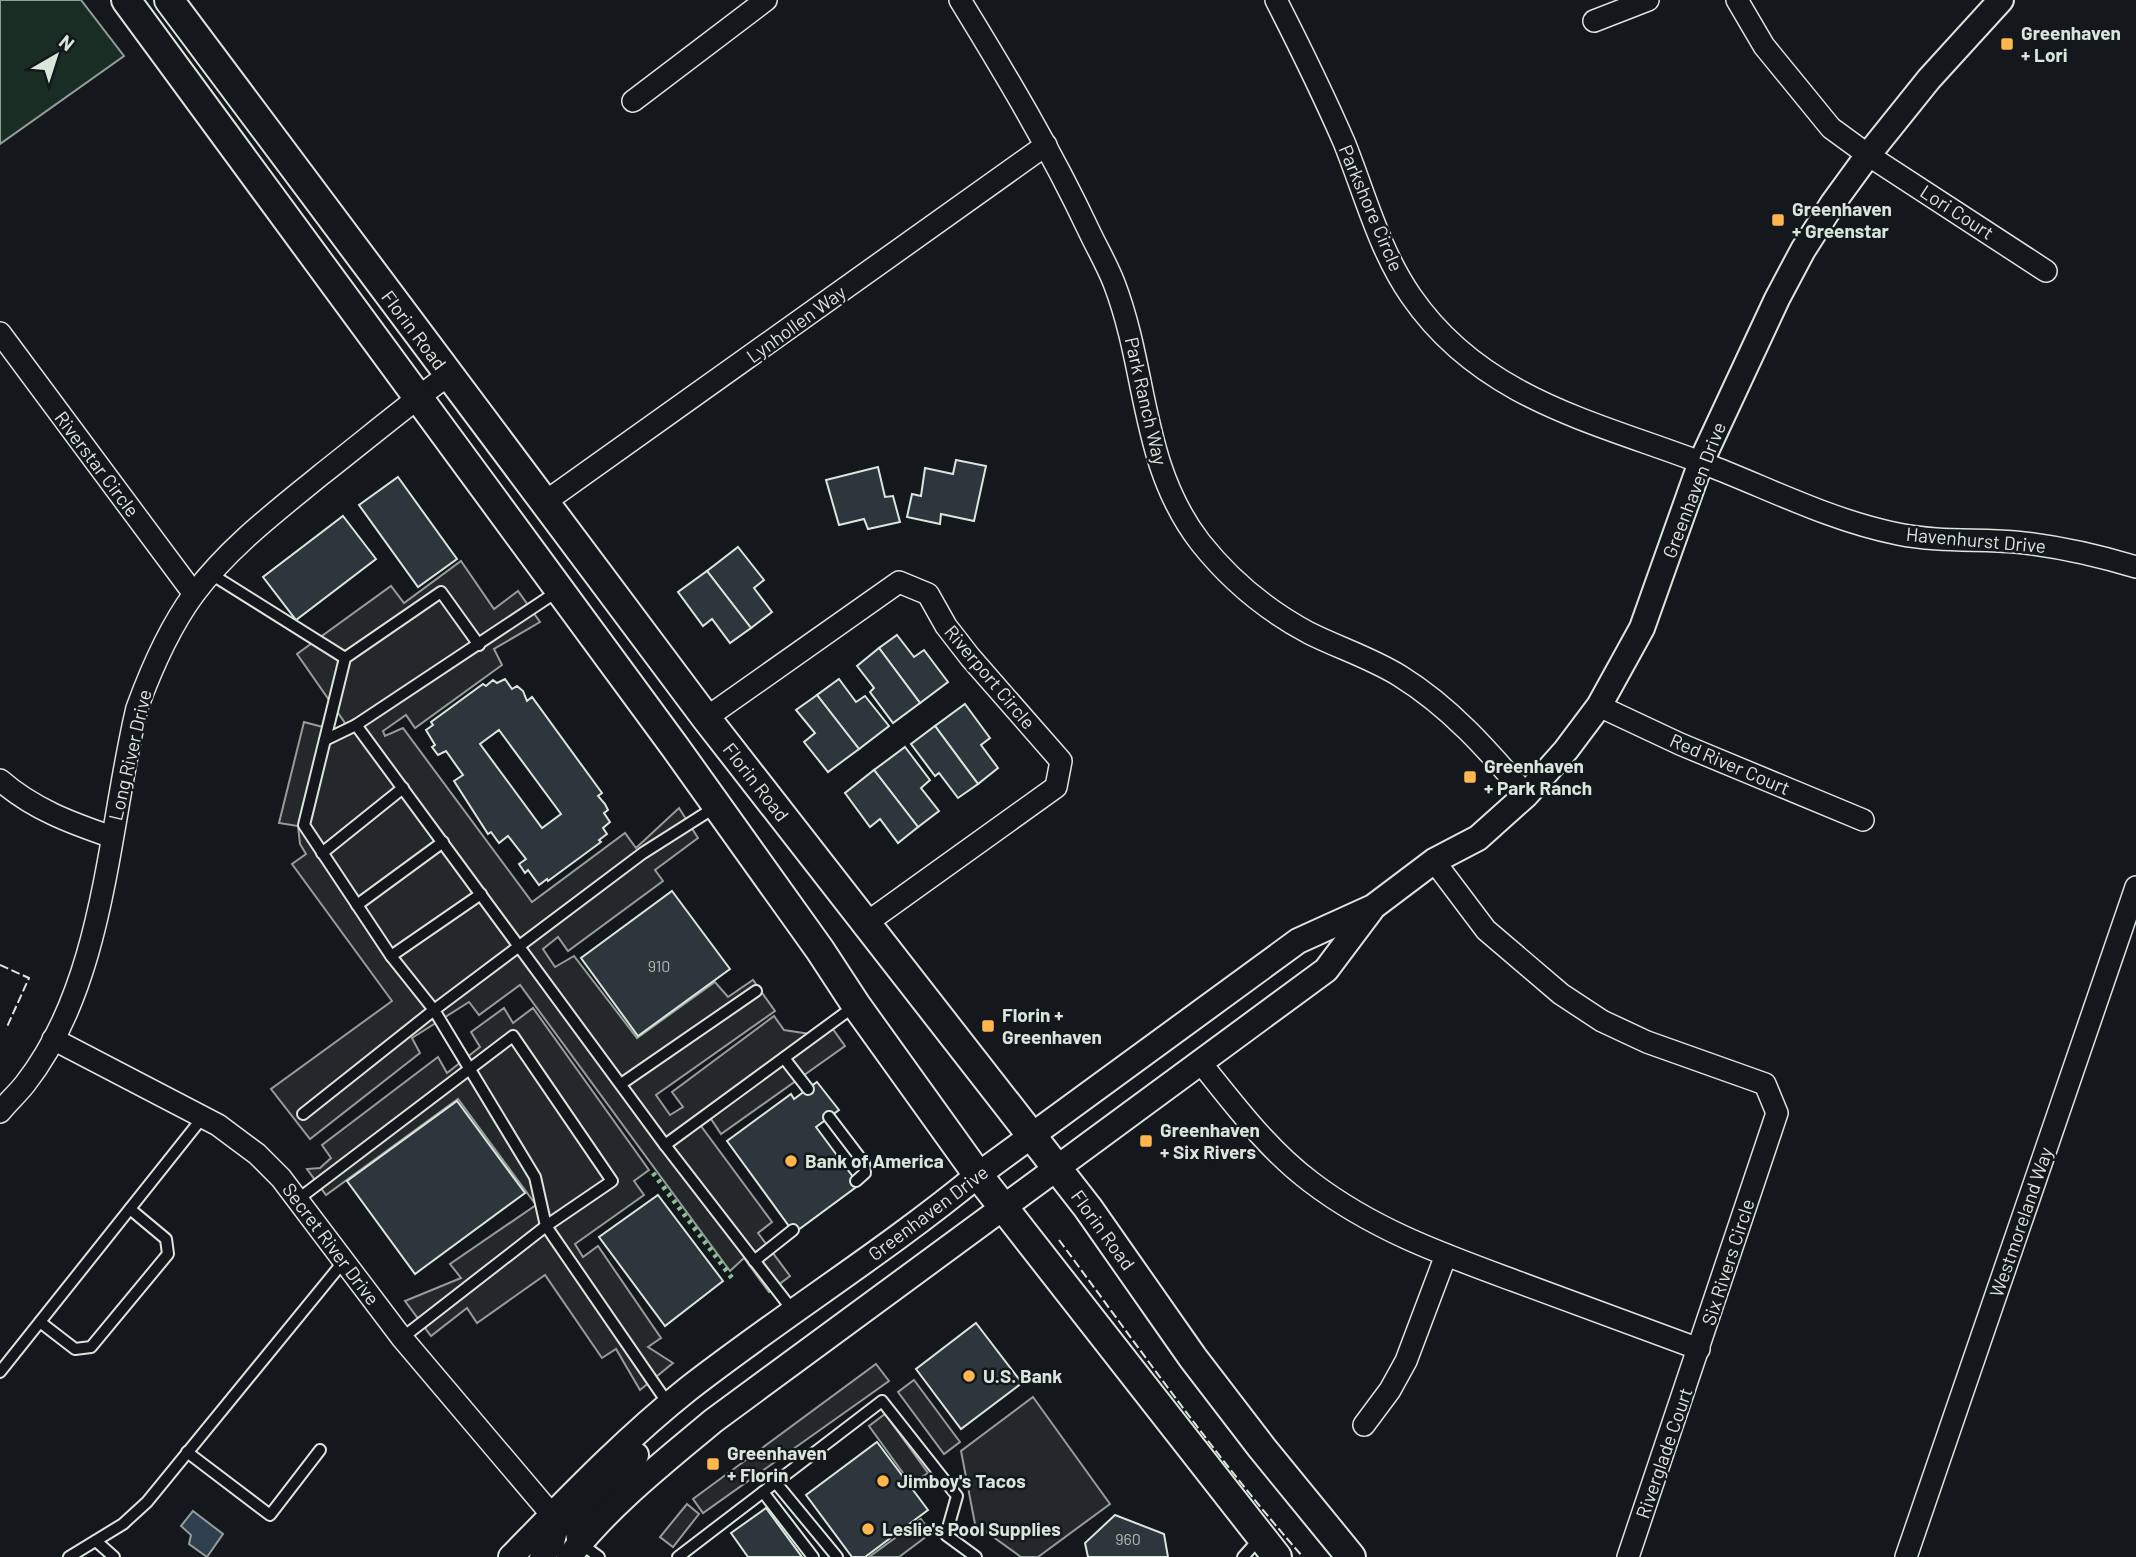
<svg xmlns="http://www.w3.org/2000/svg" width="2136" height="1557" viewBox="0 0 2136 1557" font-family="Barlow,sans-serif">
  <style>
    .green { fill: #1a2d24; stroke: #939e99; stroke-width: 2 }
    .parking { fill: #24282b; stroke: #939e99; stroke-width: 2 }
    .water { fill: #2f3f4d; stroke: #939e99; stroke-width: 2 }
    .building { fill: #2c363c; stroke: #d8e6dc; stroke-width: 2; fill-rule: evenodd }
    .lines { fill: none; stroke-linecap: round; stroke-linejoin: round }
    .service-casing { stroke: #d8e6dc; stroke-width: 14 }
    .minor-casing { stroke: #d8e6dc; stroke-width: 24 }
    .tertiary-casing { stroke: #d8e6dc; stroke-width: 28 }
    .secondary-casing { stroke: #d8e6dc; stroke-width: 32 }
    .service { stroke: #14181c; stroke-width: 10 }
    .minor { stroke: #14181c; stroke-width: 21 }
    .tertiary { stroke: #14181c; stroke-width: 24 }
    .secondary { stroke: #14181c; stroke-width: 28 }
    .hedge { stroke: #8ac095; stroke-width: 5; stroke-dasharray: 3.5 5; stroke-linecap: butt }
    .fence { stroke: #d8e6dc; stroke-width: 2; stroke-dasharray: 9 3.5; stroke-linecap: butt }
    .poi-dot { fill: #ffb74d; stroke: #14181c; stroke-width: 2.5 }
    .labels { text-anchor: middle; stroke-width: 5; stroke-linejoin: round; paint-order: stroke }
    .number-label { font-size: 16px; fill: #adbab4 }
    .poi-label { font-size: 19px; font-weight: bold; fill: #d8e6dc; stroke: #14181c; text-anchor: start }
    .street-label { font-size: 19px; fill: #d8e6dc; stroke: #14181c }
  </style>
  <rect width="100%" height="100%" fill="#14181c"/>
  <path class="green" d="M0,0h81l43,56 -124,88z"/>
  <g class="parking">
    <path d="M461,561l33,48 24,-18 22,31 -46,27 8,16 -87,63 -9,-13 -23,16 2,5 18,-8 129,174 93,-69 11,15 43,-40 19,30 -43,32 8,11 -95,70 -10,-14 -15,12 12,18 19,-11 63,82 78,-56 13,15 25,-17 22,31 -119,84 14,20 13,-8 -11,-15 102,-76 10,14 26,4 17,-13 18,25 -124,88 -10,-15 -10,7 71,96 -14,11 32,43 -21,16 -25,-34 -14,13 -210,-286 -41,30 -10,-13 -57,36 8,15 -110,86 -39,-50 121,-88 -100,-137 14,-10 -6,-10 -2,-18 -19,-3 25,-101 34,9 7,-8 -48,-69 94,-68 13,17z"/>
    <path d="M504,1008l9,15 20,-15 116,162 -15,11 10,14 -69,49 8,13 15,-11 63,92 -13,9 25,16 -33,27 -24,-41 -14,9 -57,-83 -68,48 -10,-15 -36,28 -26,-35 56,-23 -11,-14 86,-59 -78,-106 -132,96 -19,-26 13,-1 11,-10 -9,-13 116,-88 9,16 33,-26 -9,-15z"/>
    <path d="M876,1364l13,17 -186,132 -10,-14z"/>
    <path d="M914,1380l46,62 -16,12 -46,-62z"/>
    <path d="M1033,1397l77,107 -72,53h-17l-46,-33 -14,-73z"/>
    <path d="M885,1414l43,59 -17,11 -42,-58z"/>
    <path d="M687,1504l12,10 -26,33 -13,-10z"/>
    <path d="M921,1519l10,14 -32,24h-30z"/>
  </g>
  <path class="water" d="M193,1511l30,23 -16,23 -18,-13 2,-9 -10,-9z"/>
  <g class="building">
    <path d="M956,460l30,6 -12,55 -33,-7 -1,10 -33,-7 5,-23 9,2 4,-28 28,6z"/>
    <path d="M878,467l7,30 8,-1 7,26 -32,7 -4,-10 -25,6 -13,-45z"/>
    <path d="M398,477l59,82 -39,28 -59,-82z"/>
    <path d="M343,516l33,43 -80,61 -33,-43z"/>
    <path d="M738,547l26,33 -10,8 18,24 -21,16 -44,-57z"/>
    <path d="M707,571l44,57 -21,15 -18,-24 -9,7 -25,-34z"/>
    <path d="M897,635l17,22 10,-7 24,32 -28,21 -41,-55z"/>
    <path d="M879,648l41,55 -27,20 -23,-31 4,-4 -17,-22z"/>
    <path d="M505,679l7,10 5,-3 6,5 4,10 5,-4 70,96 -4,3 7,8 3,6 -4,3 6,9 -7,6 4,6 -8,6 2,2 -53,39 -1,-2 -8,6 -11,-15 -3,3 -6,-9 7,-5 -18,-23 -9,7 -8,-11 -3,2 -34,-53 9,-6 -17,-24 -8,4 -6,-8 3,-2 -9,-15 7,-5 -2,-3 52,-38 3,2 7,-6 4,3zM499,730l62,84 -19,14 -62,-84z"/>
    <path d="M839,679l17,23 9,-6 24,30 -30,23 -42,-54z"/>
    <path d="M817,695l42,54 -31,23 -24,-30 11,-9 -19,-23z"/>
    <path d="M965,704l25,34 -9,7 17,23 -20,16 -43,-58z"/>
    <path d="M935,726l43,58 -20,14 -19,-25 -4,3 -24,-32z"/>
    <path d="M905,747l25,33 -9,8 18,23 -21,16 -44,-57z"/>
    <path d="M874,770l44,57 -20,16 -18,-24 -10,8 -25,-34z"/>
    <path d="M672,891l58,78 -92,67 -57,-78z"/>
    <path d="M817,1082l22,28 -23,17 43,58 -65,48 -67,-92 64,-47 3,5z"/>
    <path d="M457,1101l68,92 -110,81 -68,-93z"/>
    <path d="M658,1195l65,86 -58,45 -66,-89z"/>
    <path d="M976,1323l46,60 -61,46 -45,-60z"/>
    <path d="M877,1442l51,68 -63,47h-13l-46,-62z"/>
    <path d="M766,1508l36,49h-54l-17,-24z"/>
    <path d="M1115,1515l49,19 4,23h-80l-3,-14z"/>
  </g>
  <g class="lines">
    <g class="service-casing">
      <g id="service">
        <path d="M211,574l134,84"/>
        <path d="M356,725l309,420 129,167"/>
        <path d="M325,740l31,-15 202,-134"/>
        <path d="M322,853l81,-65"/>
        <path d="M357,905l86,-63"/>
        <path d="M391,956l90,-62"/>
        <path d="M784,1058l24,31"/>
        <path d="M621,1084l135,-93"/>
        <path d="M303,1114l131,-104 -43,-54 -87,-131 41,-167 96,-66 38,53"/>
        <path d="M829,1117l35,46 1,10 -9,8"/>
        <path d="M665,1145l191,-140"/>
        <path d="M297,1200l216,-164 99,145 -66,45 -144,112"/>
        <path d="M754,1261l39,-31"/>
        <path d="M40,1322l35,27 16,-2 77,-93 -2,-15 -36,-30"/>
        <path d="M0,1372l203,-255"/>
        <path d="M669,1405l-123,-179 -11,-49 -101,-167 209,-157 74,-47"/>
        <path d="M187,1452l83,63 50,-65"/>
        <path d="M776,1483l61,74"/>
        <path d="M763,1492l50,65"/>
        <path d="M96,1541l18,16"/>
        <path d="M580,1543l19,14"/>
        <path d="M69,1557l54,-33 24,-22 197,-241"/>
        <path d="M678,1557l204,-156 75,95 -11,39 30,22"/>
        <path d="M1243,1557l17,-19"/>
      </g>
    </g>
    <g class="minor-casing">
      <g id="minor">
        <path d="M960,0c46,75 91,150 129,231 8,17 18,34 25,52 34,88 26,181 86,259 30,38 66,68 109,91 30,15 62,25 91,43 50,31 88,74 126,119"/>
        <path d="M1276,0c24,47 47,94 68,142 21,52 35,108 67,154 73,106 190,127 302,171 61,24 120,54 185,67 39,8 78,5 117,8 42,4 81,13 121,25"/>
        <path d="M1737,0l27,46 67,82 37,27 178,116"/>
        <path d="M1594,21l54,-21"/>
        <path d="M633,101l133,-101"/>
        <path d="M0,333l194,261"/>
        <path d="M545,502l501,-357"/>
        <path d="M1599,706l81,38 183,76"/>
        <path d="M706,718l193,-136 29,12 18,32 24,31 91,104 -5,26 -191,137"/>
        <path d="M0,780c33,29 71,43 112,57"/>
        <path d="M1434,861l52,69 75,64 41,27 45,21 118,42 12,29 -149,444"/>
        <path d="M53,1039l165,86 39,29 24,24 121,160 150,177"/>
        <path d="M1200,1062c34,42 67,87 111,120 63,48 131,72 204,99 62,23 123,46 184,68"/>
        <path d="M0,1112c8,-10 18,-19 25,-28 80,-102 83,-255 112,-376 15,-41 32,-80 57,-114 36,-48 83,-83 128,-120 42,-33 83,-67 126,-99"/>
        <path d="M1364,1425l26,-35 16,-29 40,-106"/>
        <path d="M1906,1557l230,-670"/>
      </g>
    </g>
    <g class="tertiary-casing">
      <g id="tertiary">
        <path d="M580,1543l-3,-15 4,-18 55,-55"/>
        <path d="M511,1557c57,-58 113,-117 177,-168 95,-74 198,-138 290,-214l320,-234 75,-34 61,-46 44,-23 48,-43 40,-45 33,-44 43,-78 59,-166 76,-163 26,-49 30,-47 35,-48 61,-76 72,-79"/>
        <path d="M542,1557l10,-15 5,-20 -5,-7"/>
        <path d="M569,1557c40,-52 94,-94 144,-136l613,-451 45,-60"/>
      </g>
    </g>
    <g class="secondary-casing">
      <g id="secondary">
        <path d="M126,0l549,747 145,203 36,55 122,170 299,382"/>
        <path d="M169,0l537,718 382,490 105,150 69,90 89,109"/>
      </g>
    </g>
    <use href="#service" class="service"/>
    <use href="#minor" class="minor"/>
    <use href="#tertiary" class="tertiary"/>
    <use href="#secondary" class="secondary"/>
    <path class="hedge" d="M653,1173l79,105"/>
    <g class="fence">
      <path d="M0,965l29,13 -23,51"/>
      <path d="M1059,1240c79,106 156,217 244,317"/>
    </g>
  </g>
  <g class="poi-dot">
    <rect x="2000" y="37" width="14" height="14" rx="3.5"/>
    <rect x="1771" y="213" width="14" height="14" rx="3.5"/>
    <rect x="1463" y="770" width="14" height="14" rx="3.5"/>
    <rect x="981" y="1019" width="14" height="14" rx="3.5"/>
    <rect x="1139" y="1134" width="14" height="14" rx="3.5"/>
    <circle cx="791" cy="1161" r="7"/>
    <circle cx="969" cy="1376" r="7"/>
    <rect x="706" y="1457" width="14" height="14" rx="3.5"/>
    <circle cx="883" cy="1481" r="7"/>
    <circle cx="868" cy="1529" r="7"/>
  </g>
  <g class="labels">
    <g class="number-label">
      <text x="659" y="972">910</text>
      <text x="1128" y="1545">960</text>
    </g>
    <g class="poi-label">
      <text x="2021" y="40">Greenhaven<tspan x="2021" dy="22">+ Lori</tspan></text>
      <text x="1792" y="216">Greenhaven<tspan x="1792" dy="22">+ Greenstar</tspan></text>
      <text x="1484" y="773">Greenhaven<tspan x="1484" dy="22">+ Park Ranch</tspan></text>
      <text x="1002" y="1022">Florin +<tspan x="1002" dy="22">Greenhaven</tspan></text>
      <text x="1160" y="1137">Greenhaven<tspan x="1160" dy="22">+ Six Rivers</tspan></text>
      <text x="805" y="1168">Bank of America</text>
      <text x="983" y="1383">U.S. Bank</text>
      <text x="727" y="1460">Greenhaven<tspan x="727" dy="22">+ Florin</tspan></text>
      <text x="897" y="1488">Jimboy's Tacos</text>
      <text x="882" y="1536">Leslie's Pool Supplies</text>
    </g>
    <g class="street-label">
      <text transform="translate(1371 208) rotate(67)" y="7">Parkshore Circle</text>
      <text transform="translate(1957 212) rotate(33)" y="7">Lori Court</text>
      <text transform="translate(796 324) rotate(-36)" y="7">Lynhollen Way</text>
      <text transform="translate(414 330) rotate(53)" y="7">Florin Road</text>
      <text transform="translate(1146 401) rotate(77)" y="7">Park Ranch Way</text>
      <text transform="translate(97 464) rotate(53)" y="7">Riverstar Circle</text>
      <text transform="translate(1694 490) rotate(-69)" y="7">Greenhaven Drive</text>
      <text transform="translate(1976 540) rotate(5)" y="7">Havenhurst Drive</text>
      <text transform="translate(990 677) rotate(50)" y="7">Riverport Circle</text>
      <text transform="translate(130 755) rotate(-77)" y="7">Long River Drive</text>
      <text transform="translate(1730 764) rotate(23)" y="7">Red River Court</text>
      <text transform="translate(756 782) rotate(52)" y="7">Florin Road</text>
      <text transform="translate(928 1213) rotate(-37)" y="7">Greenhaven Drive</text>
      <text transform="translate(2021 1222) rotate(-71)" y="7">Westmoreland Way</text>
      <text transform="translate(1103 1230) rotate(54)" y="7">Florin Road</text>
      <text transform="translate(331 1244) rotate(53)" y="7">Secret River Drive</text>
      <text transform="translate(1728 1262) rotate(-72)" y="7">Six Rivers Circle</text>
      <text transform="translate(1664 1453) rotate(-71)" y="7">Riverglade Court</text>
    </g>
  </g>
  <g transform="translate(56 56) rotate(39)" stroke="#14181c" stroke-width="5" paint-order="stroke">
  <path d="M0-5L12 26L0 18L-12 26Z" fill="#d8e6dc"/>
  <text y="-10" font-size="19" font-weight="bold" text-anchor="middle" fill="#d8e6dc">N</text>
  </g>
</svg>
